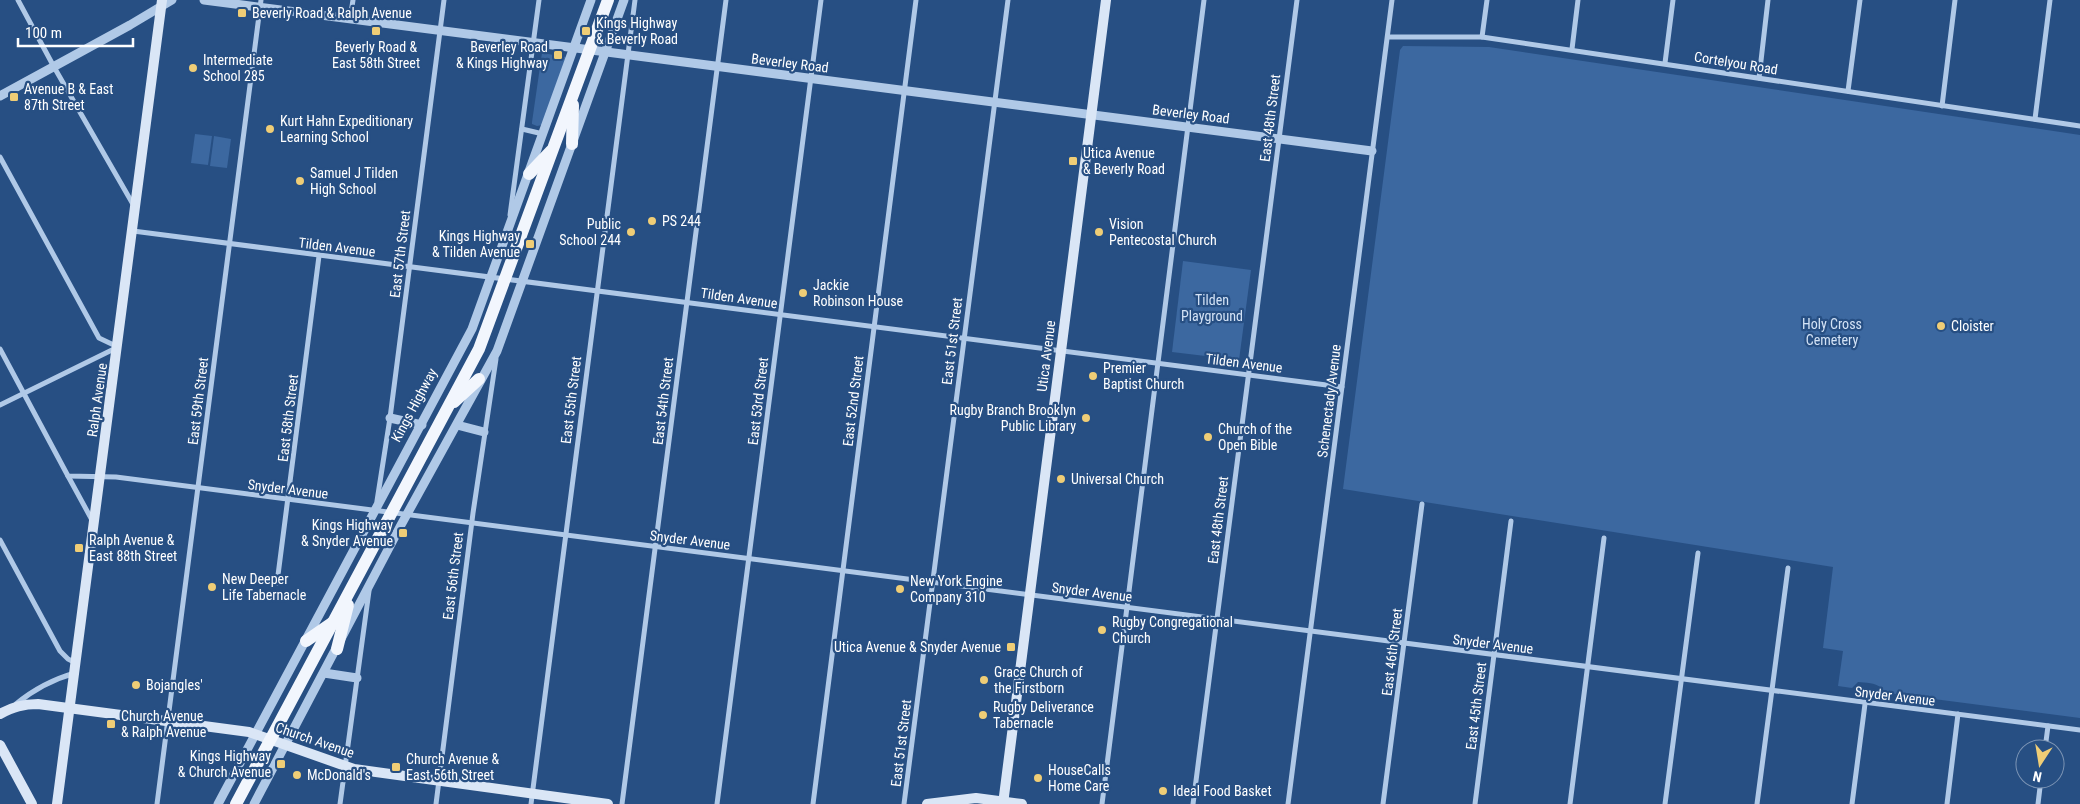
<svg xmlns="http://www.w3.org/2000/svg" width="2080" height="804" viewBox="0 0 2080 804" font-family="'Roboto Condensed',sans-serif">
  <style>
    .green { fill: #3c68a0 }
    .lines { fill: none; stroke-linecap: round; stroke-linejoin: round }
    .minor { stroke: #b0c9e7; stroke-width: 5 }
    .tertiary { stroke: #b0c9e7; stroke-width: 9 }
    .secondary { stroke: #dae6f6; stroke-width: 10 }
    .primary { stroke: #f2f6fd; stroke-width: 12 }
    .poi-dot { fill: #efcd76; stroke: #274f83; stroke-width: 2 }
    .labels { text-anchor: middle; stroke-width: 4.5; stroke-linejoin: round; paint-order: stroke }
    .poi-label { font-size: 14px; fill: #fff; stroke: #274f83; text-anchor: start }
    .street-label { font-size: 14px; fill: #fff; stroke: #274f83 }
    .park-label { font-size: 14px; fill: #d4e3f6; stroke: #274f83 }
  </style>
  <rect width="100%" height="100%" fill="#274f83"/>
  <g class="green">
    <path d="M1403,46l86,1 591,88v583l-200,-26 1,-4c-6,-6 -15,-5 -23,-6l-6,6 -14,-2 5,-35 -20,-3 10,-81 -490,-78 57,-439z"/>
    <path d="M542,53l24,4 -24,68 -5,1 -5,-2v-2z"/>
    <path d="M195,134l17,2 -4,29 -17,-2z"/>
    <path d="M214,136l17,3 -4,29 -17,-2z"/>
    <path d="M1183,261l68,9 -12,90 -67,-8z"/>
  </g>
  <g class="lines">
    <g class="minor">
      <path d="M18,0l36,67 80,139"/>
      <path d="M350,19l3,-19"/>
      <path d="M1388,37h94l598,89"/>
      <path d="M1482,37l5,-37"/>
      <path d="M1572,49l6,-49"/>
      <path d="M1665,63l8,-63"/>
      <path d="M1759,78l9,-78"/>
      <path d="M1848,91l12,-91"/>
      <path d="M1942,106l13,-106"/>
      <path d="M2035,119l15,-119"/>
      <path d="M522,129l21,5"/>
      <path d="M0,157l99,181 19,9"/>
      <path d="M510,215l29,-215"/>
      <path d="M133,231l1209,156"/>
      <path d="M0,349l68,127 48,1 1964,253"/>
      <path d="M0,405l116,-57"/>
      <path d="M68,476l24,44"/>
      <path d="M377,501l13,-83 54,-418"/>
      <path d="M0,540l60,111 8,8 8,4"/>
      <path d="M277,583l42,-327"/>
      <path d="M16,704c17,-14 38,-25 59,-31"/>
      <path d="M2045,749l3,-23"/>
      <path d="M157,804l104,-804"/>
      <path d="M340,804l29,-213"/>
      <path d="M436,804l37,-291 23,-154"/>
      <path d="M531,804l104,-804"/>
      <path d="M622,804l104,-804"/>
      <path d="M717,804l104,-804"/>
      <path d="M813,804l103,-804"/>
      <path d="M904,804l104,-804"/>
      <path d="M1102,804l102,-804"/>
      <path d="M1193,804l104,-804"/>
      <path d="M1288,804l104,-804"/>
      <path d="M1383,804l39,-300"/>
      <path d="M1475,804l36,-283"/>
      <path d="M1570,804l34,-266"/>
      <path d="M1665,804l33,-251"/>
      <path d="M1757,804l31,-236"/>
      <path d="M1852,804l13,-100"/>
      <path d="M1947,804l11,-90"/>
      <path d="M2038,804l3,-25"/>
    </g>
    <g class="tertiary">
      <path d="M204,0l1168,151"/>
      <path d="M0,96l130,-71 42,-25"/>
      <path d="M390,418l32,7"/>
      <path d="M457,425l27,7"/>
      <path d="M324,673l33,5"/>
      <path d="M218,804l254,-475 119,-329"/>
      <path d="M254,804l147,-279 96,-174 127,-351"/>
    </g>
    <g class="secondary">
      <path d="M0,714c13,-7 23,-10 38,-10l211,28 105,37 254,35"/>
      <path d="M0,745l32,59"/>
      <path d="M57,804l105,-804"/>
      <path d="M927,804l49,-6 46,6"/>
      <path d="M1003,804l103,-804"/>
    </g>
    <g class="primary">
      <path d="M572,144l1,-39"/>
      <path d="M529,174l22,-23"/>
      <path d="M454,402l25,-23"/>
      <path d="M306,641l26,-18"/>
      <path d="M337,649l11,-44"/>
      <path d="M236,804l243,-455 129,-349"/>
    </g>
  </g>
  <g class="poi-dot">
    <rect x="237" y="8" width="10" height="10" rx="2.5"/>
    <rect x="371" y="26" width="10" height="10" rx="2.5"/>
    <rect x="581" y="26" width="10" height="10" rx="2.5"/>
    <rect x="553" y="50" width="10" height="10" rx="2.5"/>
    <circle cx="193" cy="68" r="5"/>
    <rect x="9" y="92" width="10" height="10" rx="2.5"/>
    <circle cx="270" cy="129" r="5"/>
    <rect x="1068" y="156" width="10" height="10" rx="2.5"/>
    <circle cx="300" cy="181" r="5"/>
    <circle cx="652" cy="221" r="5"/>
    <circle cx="631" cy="232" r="5"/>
    <circle cx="1099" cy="232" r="5"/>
    <rect x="525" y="239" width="10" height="10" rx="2.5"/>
    <circle cx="803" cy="293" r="5"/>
    <circle cx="1941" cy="326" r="5"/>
    <circle cx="1093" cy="376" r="5"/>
    <circle cx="1086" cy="418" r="5"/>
    <circle cx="1208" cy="437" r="5"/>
    <circle cx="1061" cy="479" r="5"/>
    <rect x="398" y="528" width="10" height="10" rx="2.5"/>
    <rect x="74" y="543" width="10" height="10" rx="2.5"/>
    <circle cx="212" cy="587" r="5"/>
    <circle cx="900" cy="589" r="5"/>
    <circle cx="1102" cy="630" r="5"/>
    <rect x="1006" y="642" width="10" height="10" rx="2.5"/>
    <circle cx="984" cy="680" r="5"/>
    <circle cx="136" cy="685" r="5"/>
    <circle cx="983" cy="715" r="5"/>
    <rect x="106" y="719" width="10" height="10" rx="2.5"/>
    <rect x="276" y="759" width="10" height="10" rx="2.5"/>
    <rect x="391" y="762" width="10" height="10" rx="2.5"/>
    <circle cx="297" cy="775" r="5"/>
    <circle cx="1038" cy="778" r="5"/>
    <circle cx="1163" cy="791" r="5"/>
  </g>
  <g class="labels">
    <g class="poi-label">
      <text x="252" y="18">Beverly Road &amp; Ralph Avenue</text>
      <text x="596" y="28">Kings Highway<tspan x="596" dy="16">&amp; Beverly Road</tspan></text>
      <text x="376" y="52" text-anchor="middle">Beverly Road &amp;<tspan x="376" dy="16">East 58th Street</tspan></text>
      <text x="548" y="52" text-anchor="end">Beverley Road<tspan x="548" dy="16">&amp; Kings Highway</tspan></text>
      <text x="203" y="65">Intermediate<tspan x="203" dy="16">School 285</tspan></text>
      <text x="24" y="94">Avenue B &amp; East<tspan x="24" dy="16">87th Street</tspan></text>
      <text x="280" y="126">Kurt Hahn Expeditionary<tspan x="280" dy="16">Learning School</tspan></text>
      <text x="1083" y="158">Utica Avenue<tspan x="1083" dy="16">&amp; Beverly Road</tspan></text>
      <text x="310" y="178">Samuel J Tilden<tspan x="310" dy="16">High School</tspan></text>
      <text x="662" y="226">PS 244</text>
      <text x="621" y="229" text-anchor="end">Public<tspan x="621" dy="16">School 244</tspan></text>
      <text x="1109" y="229">Vision<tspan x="1109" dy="16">Pentecostal Church</tspan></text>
      <text x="520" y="241" text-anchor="end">Kings Highway<tspan x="520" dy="16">&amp; Tilden Avenue</tspan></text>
      <text x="813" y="290">Jackie<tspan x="813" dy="16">Robinson House</tspan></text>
      <text x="1951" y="331">Cloister</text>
      <text x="1103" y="373">Premier<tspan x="1103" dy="16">Baptist Church</tspan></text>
      <text x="1076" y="415" text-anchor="end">Rugby Branch Brooklyn<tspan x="1076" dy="16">Public Library</tspan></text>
      <text x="1218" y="434">Church of the<tspan x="1218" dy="16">Open Bible</tspan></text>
      <text x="1071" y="484">Universal Church</text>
      <text x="393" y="530" text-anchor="end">Kings Highway<tspan x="393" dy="16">&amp; Snyder Avenue</tspan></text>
      <text x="89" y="545">Ralph Avenue &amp;<tspan x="89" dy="16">East 88th Street</tspan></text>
      <text x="222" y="584">New Deeper<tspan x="222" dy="16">Life Tabernacle</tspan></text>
      <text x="910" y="586">New York Engine<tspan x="910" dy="16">Company 310</tspan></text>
      <text x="1112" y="627">Rugby Congregational<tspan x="1112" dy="16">Church</tspan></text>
      <text x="1001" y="652" text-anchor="end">Utica Avenue &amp; Snyder Avenue</text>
      <text x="994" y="677">Grace Church of<tspan x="994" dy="16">the Firstborn</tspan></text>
      <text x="146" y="690">Bojangles'</text>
      <text x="993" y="712">Rugby Deliverance<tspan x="993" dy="16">Tabernacle</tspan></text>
      <text x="121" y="721">Church Avenue<tspan x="121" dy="16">&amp; Ralph Avenue</tspan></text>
      <text x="271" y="761" text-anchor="end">Kings Highway<tspan x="271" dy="16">&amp; Church Avenue</tspan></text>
      <text x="406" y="764">Church Avenue &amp;<tspan x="406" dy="16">East 56th Street</tspan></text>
      <text x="1048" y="775">HouseCalls<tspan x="1048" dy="16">Home Care</tspan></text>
      <text x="307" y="780">McDonald's</text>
      <text x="1173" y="796">Ideal Food Basket</text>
    </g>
    <g class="street-label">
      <text transform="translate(790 63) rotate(7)" y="5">Beverley Road</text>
      <text transform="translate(1736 63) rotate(9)" y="5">Cortelyou Road</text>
      <text transform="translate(1191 114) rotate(7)" y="5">Beverley Road</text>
      <text transform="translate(1270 118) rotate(-83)" y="5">East 48th Street</text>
      <text transform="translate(337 247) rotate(7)" y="5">Tilden Avenue</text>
      <text transform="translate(400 254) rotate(-83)" y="5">East 57th Street</text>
      <text transform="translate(739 298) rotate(8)" y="5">Tilden Avenue</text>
      <text transform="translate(952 341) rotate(-83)" y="5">East 51st Street</text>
      <text transform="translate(1046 356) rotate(-83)" y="5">Utica Avenue</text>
      <text transform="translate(1244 363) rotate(7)" y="5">Tilden Avenue</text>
      <text transform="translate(97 400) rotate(-82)" y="5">Ralph Avenue</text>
      <text transform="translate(571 400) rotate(-83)" y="5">East 55th Street</text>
      <text transform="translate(198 401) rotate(-83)" y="5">East 59th Street</text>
      <text transform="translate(663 401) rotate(-83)" y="5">East 54th Street</text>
      <text transform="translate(758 401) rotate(-83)" y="5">East 53rd Street</text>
      <text transform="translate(853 401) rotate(-83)" y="5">East 52nd Street</text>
      <text transform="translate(1329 401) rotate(-83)" y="5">Schenectady Avenue</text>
      <text transform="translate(414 405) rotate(-62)" y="5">Kings Highway</text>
      <text transform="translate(288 418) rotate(-83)" y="5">East 58th Street</text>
      <text transform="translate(288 489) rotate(7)" y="5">Snyder Avenue</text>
      <text transform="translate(1218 520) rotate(-83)" y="5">East 48th Street</text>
      <text transform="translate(690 540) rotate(7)" y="5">Snyder Avenue</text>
      <text transform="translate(453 576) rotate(-83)" y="5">East 56th Street</text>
      <text transform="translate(1092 592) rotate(7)" y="5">Snyder Avenue</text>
      <text transform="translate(1493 644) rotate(7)" y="5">Snyder Avenue</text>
      <text transform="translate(1392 652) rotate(-83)" y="5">East 46th Street</text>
      <text transform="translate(1895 696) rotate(7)" y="5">Snyder Avenue</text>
      <text transform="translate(1476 706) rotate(-83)" y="5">East 45th Street</text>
      <text transform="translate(315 740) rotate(19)" y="5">Church Avenue</text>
      <text transform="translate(901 743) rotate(-83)" y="5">East 51st Street</text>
    </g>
    <g class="park-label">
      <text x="1212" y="305">Tilden<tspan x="1212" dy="16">Playground</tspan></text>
      <text x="1832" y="329">Holy Cross<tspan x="1832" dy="16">Cemetery</tspan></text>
    </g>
  </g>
  <g transform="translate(2040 764) rotate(192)"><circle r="24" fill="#274f83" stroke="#7d95b5"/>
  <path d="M0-4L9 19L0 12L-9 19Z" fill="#efcd76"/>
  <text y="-8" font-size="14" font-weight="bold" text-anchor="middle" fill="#ffffff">N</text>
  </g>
  <path d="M18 38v8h115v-8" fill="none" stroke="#ffffff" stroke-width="2.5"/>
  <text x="25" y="38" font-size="15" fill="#ffffff" stroke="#274f83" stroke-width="4" paint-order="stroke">100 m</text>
</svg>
